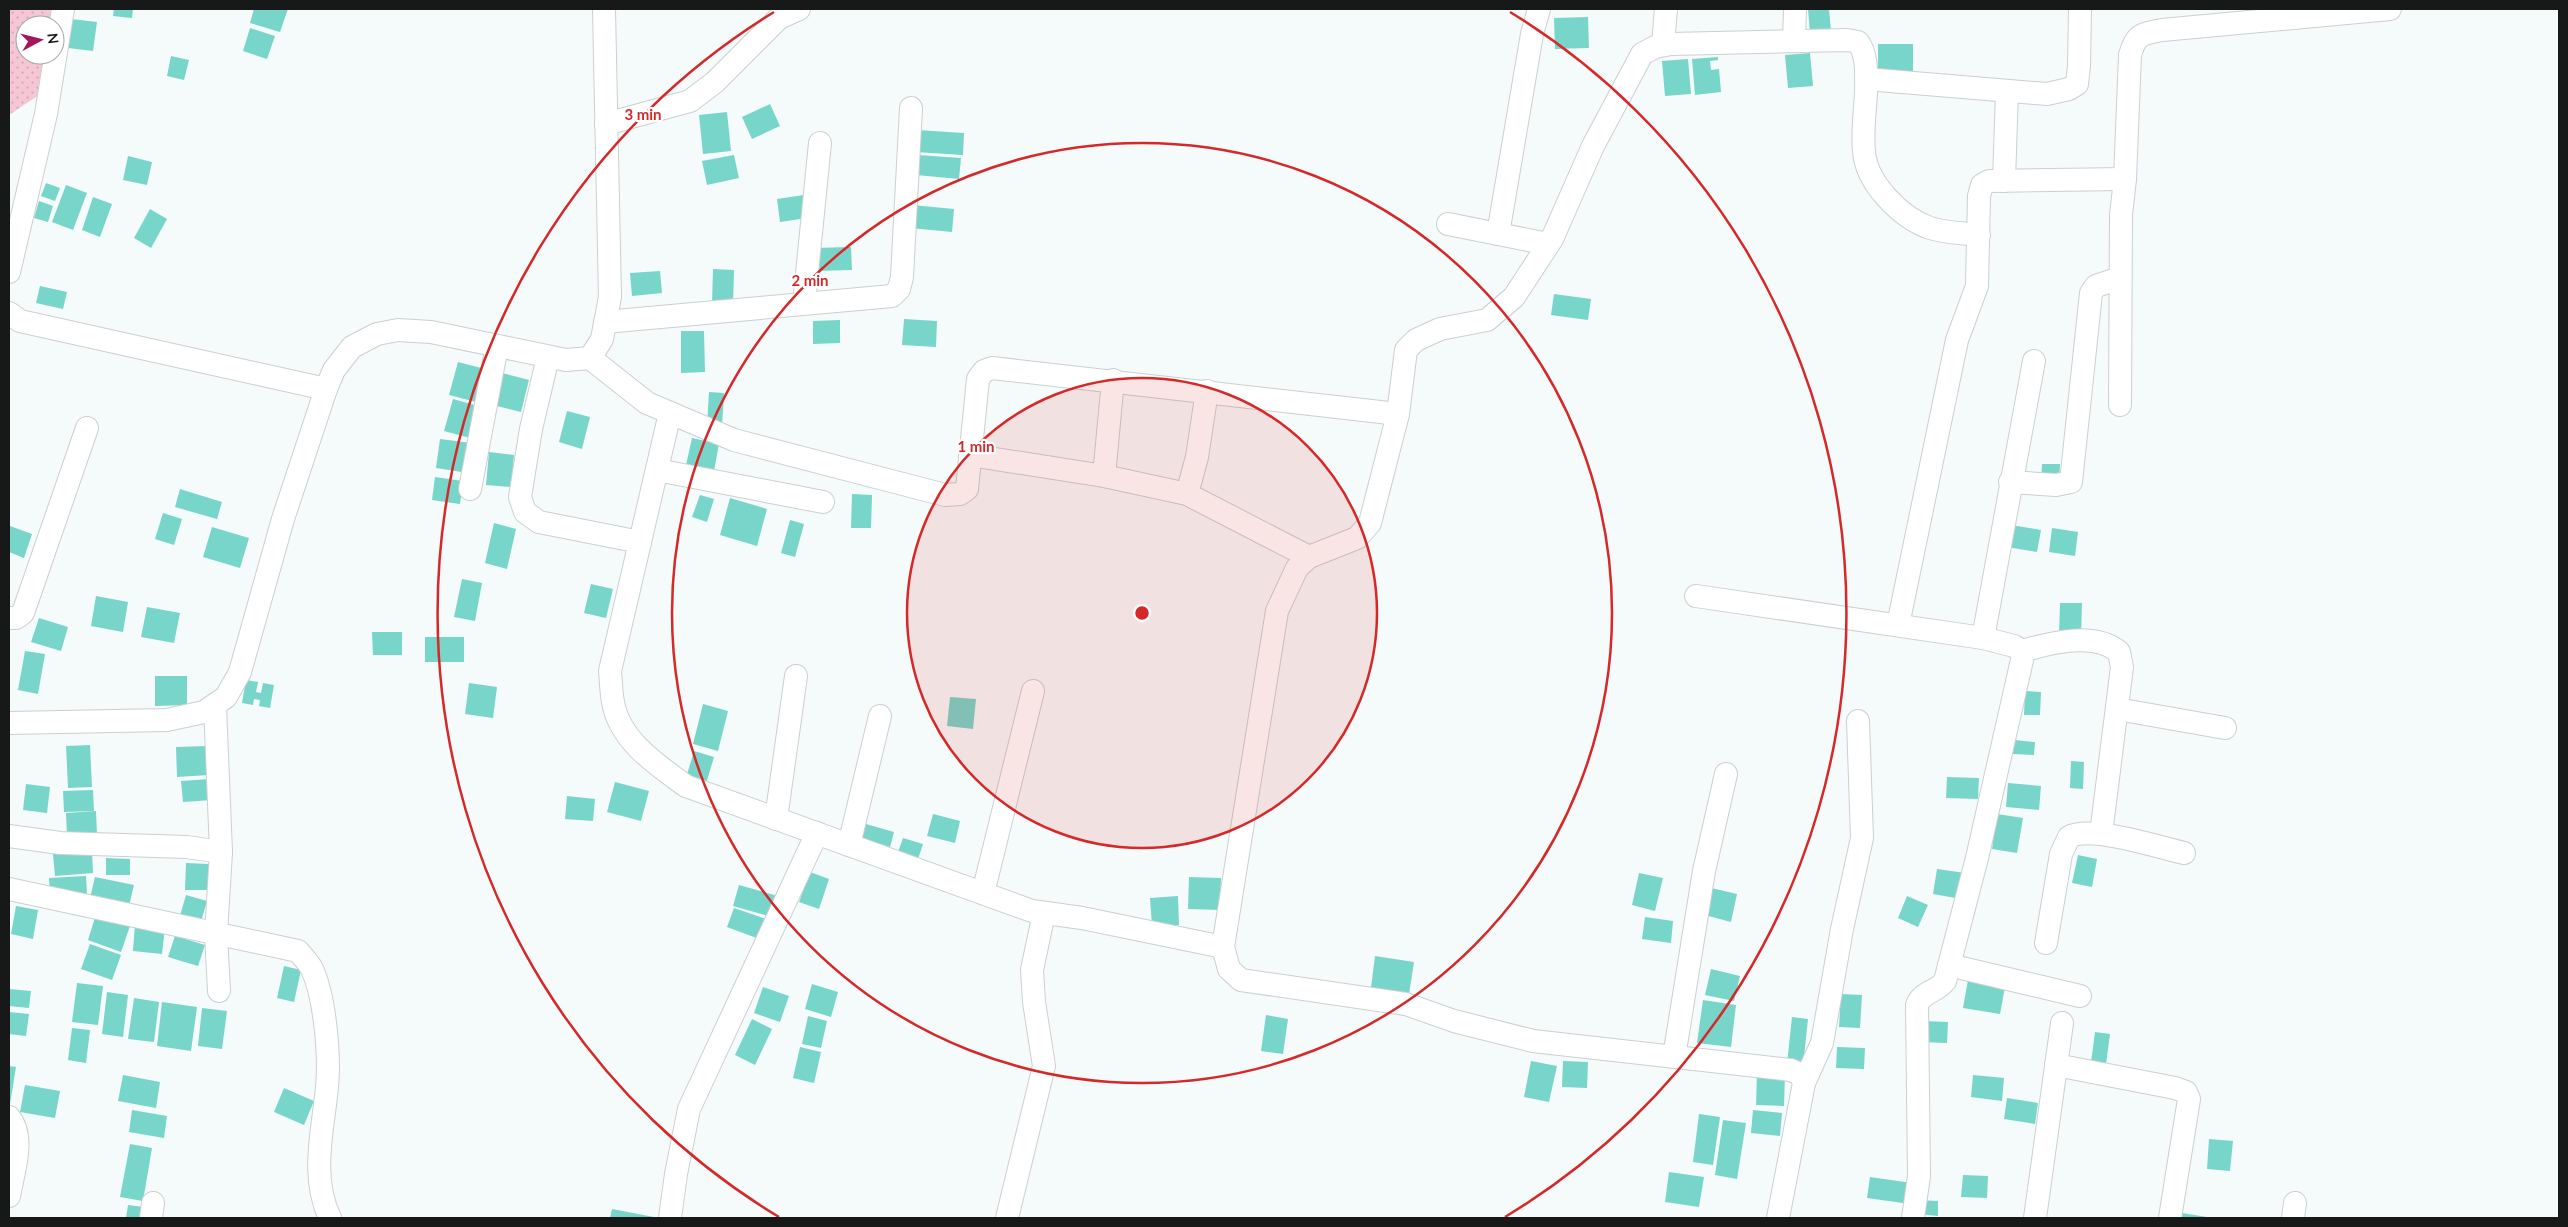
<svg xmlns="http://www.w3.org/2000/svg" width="2568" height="1227" viewBox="0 0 2568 1227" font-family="Lato,sans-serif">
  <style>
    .park { fill: url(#park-dots); fill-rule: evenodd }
    .building { fill: #77d5ca }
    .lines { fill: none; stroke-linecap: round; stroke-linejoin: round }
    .street-casing { stroke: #cad0cf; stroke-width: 24 }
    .street { stroke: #fff; stroke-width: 22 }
    .ring { fill: none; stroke: #d62828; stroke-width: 2.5 }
    .centre { fill: #d62828; stroke: #fff; stroke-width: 2.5 }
    .ring-label { font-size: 15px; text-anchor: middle; font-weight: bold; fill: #d62828; stroke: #fff; stroke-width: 4.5; stroke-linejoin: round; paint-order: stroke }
  </style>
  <defs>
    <pattern id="park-dots" width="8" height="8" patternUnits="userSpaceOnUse" patternTransform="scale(1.25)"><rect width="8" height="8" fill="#f5c6d4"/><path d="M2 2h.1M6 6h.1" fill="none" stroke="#d1aab5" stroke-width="1.8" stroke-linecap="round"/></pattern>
  </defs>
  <rect width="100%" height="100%" fill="#f5fbfa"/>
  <path class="park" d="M9,9h56l-8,74 -48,32zM25,25h30v30h-30z"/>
  <g class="building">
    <path d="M114,9h19l-1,9 -19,-2z"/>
    <path d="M254,9h34l-8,23 -30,-9z"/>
    <path d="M1808,9h21l2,22 -21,2z"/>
    <path d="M1588,17l1,31 -34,1 -1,-31z"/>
    <path d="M71,19l26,3 -4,29 -25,-3z"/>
    <path d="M250,28l25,8 -8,23 -24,-8z"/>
    <rect x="1878" y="44" width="35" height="31"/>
    <path d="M1810,53l3,33 -25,2 -3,-33z"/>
    <path d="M171,56l18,4 -5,20 -17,-4z"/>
    <path d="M1718,57v3l-8,1 1,9 8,-1 2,23 -26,3 -3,-36z"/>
    <path d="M1688,59l3,35 -26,2 -3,-35z"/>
    <path d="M770,104l10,22 -28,13 -10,-22z"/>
    <path d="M727,112l4,39 -28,3 -4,-39z"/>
    <path d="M917,130l47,3 -1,22 -48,-3z"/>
    <path d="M734,155l5,23 -32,7 -5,-24z"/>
    <path d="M918,155l43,3 -2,21 -43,-4z"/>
    <path d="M128,156l24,6 -5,23 -24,-5z"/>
    <path d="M46,183l14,5 -5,13 -14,-5z"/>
    <path d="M66,185l21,8 -14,37 -21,-8z"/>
    <path d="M804,195l3,23 -27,4 -3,-23z"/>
    <path d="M93,197l19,7 -12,33 -18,-7z"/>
    <path d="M39,201l14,5 -5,16 -14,-4z"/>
    <path d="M912,205l42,4 -2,23 -42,-4z"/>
    <path d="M150,209l17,10 -16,29 -17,-10z"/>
    <path d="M851,247l1,23 -37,1 -1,-23z"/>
    <path d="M713,269l21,1 -1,35 -21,-1z"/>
    <path d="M660,271l2,22 -30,3 -2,-23z"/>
    <path d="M40,286l27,6 -4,17 -27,-6z"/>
    <path d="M1554,294l37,5 -3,21 -37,-5z"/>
    <path d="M904,319l33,2 -1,26 -34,-2z"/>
    <path d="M840,320v23l-27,1v-23z"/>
    <path d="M681,331h23l1,41 -24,1z"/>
    <path d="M458,362l27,7 -9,33 -27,-7z"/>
    <path d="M502,373l27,7 -8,32 -28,-7z"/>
    <path d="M709,392l15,1 -2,34 -15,-1z"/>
    <path d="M453,399l25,7 -8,32 -26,-7z"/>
    <path d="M567,411l23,6 -8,32 -23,-7z"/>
    <path d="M692,438l27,6 -5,27 -28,-6z"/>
    <path d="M440,439l32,4 -4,30 -32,-5z"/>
    <path d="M489,452l25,3 -3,32 -25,-2z"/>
    <path d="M2042,464h18l-1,20 -18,-1z"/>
    <path d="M435,477l28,4 -3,23 -28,-4z"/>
    <path d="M180,489l42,13 -5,17 -42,-12z"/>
    <path d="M852,494l20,1 -1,33h-20z"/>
    <path d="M700,495l14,4 -7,23 -15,-5z"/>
    <path d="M730,498l37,11 -10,37 -37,-11z"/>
    <path d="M163,513l19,6 -8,26 -19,-6z"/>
    <path d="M790,520l14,4 -9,33 -14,-4z"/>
    <path d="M494,523l22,6 -9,40 -22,-6z"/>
    <path d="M2011,525l30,5 -4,22 -30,-5z"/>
    <path d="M10,526l22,8 -8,24 -15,-6z"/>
    <path d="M212,527l37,11 -9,30 -37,-11z"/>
    <path d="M2052,528l26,4 -3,24 -26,-4z"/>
    <path d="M462,579l20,4 -7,38 -21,-4z"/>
    <path d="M591,584l22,5 -7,29 -22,-5z"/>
    <path d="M96,596l32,6 -5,30 -32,-6z"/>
    <path d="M2060,603h22l-1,33 -22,-1z"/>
    <path d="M147,607l33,6 -6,30 -33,-6z"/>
    <path d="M39,618l29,9 -7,24 -30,-9z"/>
    <path d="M372,632h30v23h-29z"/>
    <rect x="425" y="637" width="39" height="25"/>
    <path d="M25,651l20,3 -7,40 -20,-4z"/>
    <path d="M155,676h32v29l-32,1z"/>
    <path d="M246,680l12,2 -2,10 5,1 2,-10 11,2 -4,23 -11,-2 1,-6 -6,-1 -1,6 -11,-2z"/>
    <path d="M469,683l28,4 -4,31 -28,-4z"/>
    <path d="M2025,691l16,1 -1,23h-16z"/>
    <path d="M950,697l26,2 -3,30 -26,-3z"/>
    <path d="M703,704l25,7 -10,40 -25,-7z"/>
    <path d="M2014,740l21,2 -1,13 -21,-1z"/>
    <path d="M90,745l2,42 -24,1 -2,-42z"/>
    <path d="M208,746l1,29 -32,2 -1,-30z"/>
    <path d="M694,751l20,6 -8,27 -20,-6z"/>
    <path d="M2071,761l13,1 -1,27 -13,-1z"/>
    <path d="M1947,777l32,1 -1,21 -32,-1z"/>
    <path d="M210,779l2,21 -29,2 -2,-21z"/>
    <path d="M615,782l34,9 -8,30 -34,-9z"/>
    <path d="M2008,783l33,3 -2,24 -33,-3z"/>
    <path d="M26,784l24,3 -3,26 -24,-3z"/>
    <path d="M93,790l1,21 -30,1 -1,-21z"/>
    <path d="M567,796l28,3 -2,22 -28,-2z"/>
    <path d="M96,811l1,23 -30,2 -1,-23z"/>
    <path d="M933,814l27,7 -5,22 -28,-7z"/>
    <path d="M1997,814l26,4 -6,35 -25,-4z"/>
    <path d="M866,824l28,8 -4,15 -28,-9z"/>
    <path d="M903,838l20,6 -5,15 -20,-7z"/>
    <path d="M92,851l1,22 -38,3 -2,-22z"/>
    <path d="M2078,855l19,4 -5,28 -20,-4z"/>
    <path d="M106,858l24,1v16h-24z"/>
    <path d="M186,863l23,1 -1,26h-23z"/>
    <path d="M1937,869l28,4 -4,26 -28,-5z"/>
    <path d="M810,872l19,7 -10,30 -20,-7z"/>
    <path d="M1639,873l24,5 -8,33 -23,-6z"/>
    <path d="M86,876l1,18 -37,2 -1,-18z"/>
    <path d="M95,877l39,8 -5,21 -39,-8z"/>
    <path d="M1189,877l32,1 -1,32 -32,-1z"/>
    <path d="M739,885l39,11 -6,21 -39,-11z"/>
    <path d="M1707,887l30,7 -6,28 -30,-8z"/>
    <path d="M186,895l21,6 -7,24 -21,-6z"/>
    <path d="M1178,896l1,29 -27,1 -2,-28z"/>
    <path d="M1907,896l21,9 -10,22 -20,-9z"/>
    <path d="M16,906l22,4 -5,29 -22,-5z"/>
    <path d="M734,908l35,12 -7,20 -35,-13z"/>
    <path d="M97,911l34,12 -10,29 -33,-12z"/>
    <path d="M1645,917l28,4 -2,22 -29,-4z"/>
    <path d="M135,924l30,3 -3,27 -29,-3z"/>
    <path d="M175,936l30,9 -7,21 -30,-9z"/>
    <path d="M90,944l31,11 -9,25 -31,-11z"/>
    <path d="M1375,956l39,6 -6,39 -38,-6z"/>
    <path d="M284,966l17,4 -7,32 -17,-4z"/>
    <path d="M1711,969l29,7 -6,25 -29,-6z"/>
    <path d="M1968,980l37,7 -5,27 -37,-6z"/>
    <path d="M77,983l26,3 -5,39 -26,-3z"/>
    <path d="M812,984l26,8 -7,25 -26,-8z"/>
    <path d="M763,987l26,9 -9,26 -26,-9z"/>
    <path d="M9,989l22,2 -2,17 -20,-2z"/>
    <path d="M107,992l21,3 -5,42 -21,-3z"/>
    <path d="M1841,994l21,1 -2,33 -21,-1z"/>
    <path d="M134,998l25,4 -5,40 -26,-3z"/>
    <path d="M1703,1000l33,5 -5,42 -34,-4z"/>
    <path d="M162,1002l35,5 -6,44 -34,-5z"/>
    <path d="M202,1008l25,3 -5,38 -24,-3z"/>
    <path d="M9,1012l20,2 -3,22 -17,-2z"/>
    <path d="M1266,1015l22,4 -5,35 -22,-3z"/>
    <path d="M808,1016l19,5 -6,27 -19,-4z"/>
    <path d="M1792,1017l16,2 -5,47 -16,-2z"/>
    <path d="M752,1019l20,10 -17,36 -20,-10z"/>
    <path d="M1923,1021l25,1 -1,21 -25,-1z"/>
    <path d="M72,1028l18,2 -4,33 -18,-3z"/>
    <path d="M2095,1032l15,2 -5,38 -15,-2z"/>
    <path d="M800,1047l21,5 -7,31 -21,-5z"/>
    <path d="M1837,1047l28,1 -1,21 -28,-1z"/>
    <path d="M1531,1061l26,5 -8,36 -25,-5z"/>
    <path d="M1563,1061l25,1 -1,26 -25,-1z"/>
    <path d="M9,1066l7,1 -6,37h-1z"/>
    <path d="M1757,1074l28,1 -1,31 -28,-1z"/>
    <path d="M123,1075l37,7 -4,26 -38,-7z"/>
    <path d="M1973,1075l31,3 -2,23 -31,-4z"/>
    <path d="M25,1085l35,6 -5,27 -35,-6z"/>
    <path d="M284,1088l30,13 -10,24 -30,-13z"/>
    <path d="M2007,1098l31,5 -3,21 -31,-5z"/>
    <path d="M132,1110l35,6 -3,22 -35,-6z"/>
    <path d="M1753,1110l29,3 -2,23 -29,-3z"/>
    <path d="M1699,1114l21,3 -7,48 -20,-3z"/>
    <path d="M1723,1120l23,3 -9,56 -22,-4z"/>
    <path d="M2209,1139l24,2 -3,30 -23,-2z"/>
    <path d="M130,1144l22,4 -9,53 -23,-4z"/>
    <path d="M1669,1172l35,5 -5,30 -34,-5z"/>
    <path d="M1963,1175l25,1 -1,22 -26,-1z"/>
    <path d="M1870,1177l42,6 -2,21 -43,-6z"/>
    <path d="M1918,1200l20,1v15l-21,-2z"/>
    <path d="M128,1205l16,2 -1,11h-17z"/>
    <path d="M612,1209l42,8v1h-44z"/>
    <path d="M2182,1213l25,4v1h-26z"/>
  </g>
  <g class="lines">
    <g class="street-casing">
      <g id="street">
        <path d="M1794,41l1,-32"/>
        <path d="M1663,45l3,-36"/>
        <path d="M1866,79l181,15 22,-5 8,-5 2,-18 1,-57"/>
        <path d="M606,124l84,-23 25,-19 64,-64 20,-9"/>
        <path d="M2004,181l3,-90"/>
        <path d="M1448,224l100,20"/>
        <path d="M1498,234l34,-200 7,-25"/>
        <path d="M9,272l37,-158 17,-105"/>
        <path d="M804,303l16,-160"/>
        <path d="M9,313l11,8 306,68"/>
        <path d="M605,322l287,-26 7,-7 3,-12 9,-169"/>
        <path d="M548,357l-17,72 -11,68 5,15 14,10 101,20"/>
        <path d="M590,358l57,45 87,37 211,55 15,-1 7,-5 11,-110 6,-8 8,-3 406,46"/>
        <path d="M2120,405l1,-190 4,-36 5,-124c6,-21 11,-21 32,-25l228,-21"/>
        <path d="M670,413l-60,258c1,10 1,21 3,31 6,38 44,63 73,84l346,125 50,7 141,29"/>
        <path d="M970,455l134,21 83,18 122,63"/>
        <path d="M657,470l166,32"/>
        <path d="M1104,476l9,-96"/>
        <path d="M2010,482l46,3 15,-3 20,-189 5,-7 24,-8"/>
        <path d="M470,489l27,-143"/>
        <path d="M1187,494l10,-37 10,-66"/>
        <path d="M1696,596l287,42 31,8 8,5v9l-45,198 -32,123c-8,11 -24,11 -28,24l2,171 -6,42"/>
        <path d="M9,618h7l7,-5 64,-185"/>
        <path d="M1898,625l59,-285 20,-54 2,-90 3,-11 7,-4 136,-2"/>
        <path d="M1983,638l51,-277"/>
        <path d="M2022,651c28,-8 72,-20 97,1l3,15 -21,167"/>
        <path d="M215,706l6,146 -5,82 3,57"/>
        <path d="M2117,709l108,19"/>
        <path d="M9,723l158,-3 37,-8 22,-15 14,-25 43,-153 43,-130 8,-19 18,-23 25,-13 21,-4 33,2 135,28 24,-2 12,-19 8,-42 -6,-288"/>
        <path d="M776,819l20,-143"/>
        <path d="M9,836l51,7 127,4 34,5"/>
        <path d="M849,845l31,-129"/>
        <path d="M9,889l289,62c5,6 11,12 14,18 13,28 18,87 15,118 -4,44 -17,89 3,131"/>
        <path d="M983,893l50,-202"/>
        <path d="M2046,943l15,-89 8,-17c21,-12 89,10 115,16"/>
        <path d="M1949,965l131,31"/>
        <path d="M1674,1057l30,-186 22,-97"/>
        <path d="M2056,1065l119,23 11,4 3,7 -19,119"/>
        <path d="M1804,1083l18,-40 20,-114 20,-91 -4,-117"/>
        <path d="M9,1117c17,20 4,56 0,79"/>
        <path d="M151,1218l2,-15"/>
        <path d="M670,1218l6,-44 13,-65 128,-276"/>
        <path d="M1007,1218l37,-152 -10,-64 -2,-32 12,-57"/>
        <path d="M1778,1218l26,-135 -4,-9 -9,-4 -258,-29 -79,-20 -48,-17 -165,-24 -12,-11 -6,-22 54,-336 20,-43 12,-11 48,-19 13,-15 28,-109 8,-64 10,-10 24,-11 47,-9 27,-23 38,-58 41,-93 49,-92 13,-7 16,-3 176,-4 11,2c10,13 8,35 8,51 -1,19 -4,39 -2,58 2,32 37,67 66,77 15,5 34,5 49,7"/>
        <path d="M2035,1218l27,-195"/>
        <path d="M2293,1218l2,-15"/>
      </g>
    </g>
    <use href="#street" class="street"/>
  </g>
  <circle cx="1142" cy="613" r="235" fill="#d62828" fill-opacity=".12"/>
  <g class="ring">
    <circle cx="1142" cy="613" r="235"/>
    <circle cx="1142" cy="613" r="470"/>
    <path d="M779 1217A705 705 0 0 1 774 12M1510 12A705 705 0 0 1 1505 1217"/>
  </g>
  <circle cx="1142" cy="613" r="8" class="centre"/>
  <g class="ring-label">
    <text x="643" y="120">3 min</text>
    <text x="810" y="286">2 min</text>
    <text x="976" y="452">1 min</text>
  </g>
  <rect width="2568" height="1227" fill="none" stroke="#171918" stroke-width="20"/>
  <g transform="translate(40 40) rotate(83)"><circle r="24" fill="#ffffff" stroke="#a2a3a3"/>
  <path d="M0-4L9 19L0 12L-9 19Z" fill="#a4165a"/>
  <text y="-8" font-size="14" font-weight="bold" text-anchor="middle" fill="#171918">N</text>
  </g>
</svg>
